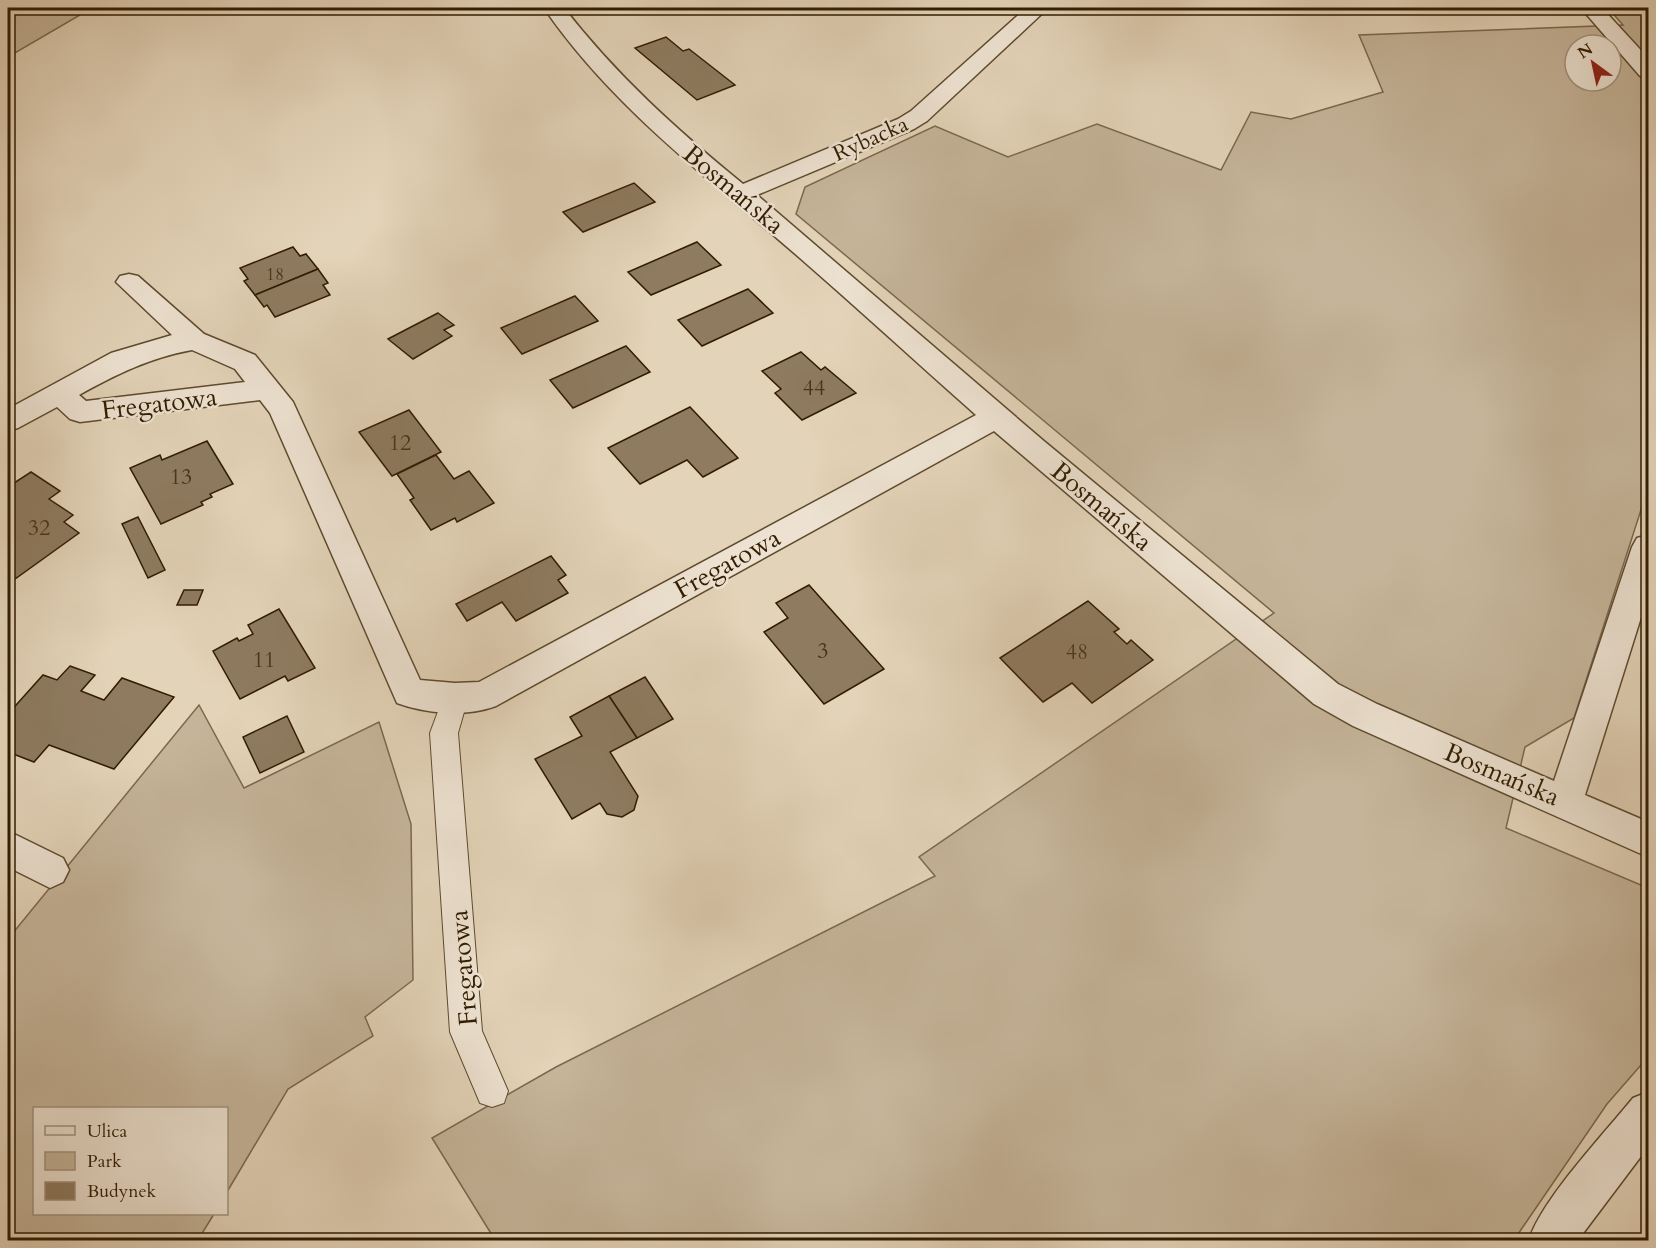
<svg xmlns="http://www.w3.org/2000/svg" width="1656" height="1248" viewBox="0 0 1656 1248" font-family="Cardo,serif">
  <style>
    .green { fill: #c5b499; stroke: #7b684c; stroke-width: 1.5; fill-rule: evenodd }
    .building { fill: #8e7b60; stroke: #311c00; stroke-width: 1.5 }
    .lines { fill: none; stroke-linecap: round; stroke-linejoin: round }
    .lane-casing { stroke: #5e4a2e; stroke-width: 2 }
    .street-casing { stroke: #5e4a2e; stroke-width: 3 }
    .lane { fill: #ede2d1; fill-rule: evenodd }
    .street { fill: #ede2d1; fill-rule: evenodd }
    .labels { text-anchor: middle; stroke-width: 5; stroke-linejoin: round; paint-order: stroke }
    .far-number-label { font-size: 18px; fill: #483418 }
    .far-street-label { font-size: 22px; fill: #311c00; stroke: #ede2d1 }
    .number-label { font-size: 22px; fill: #483418 }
    .street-label { font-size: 26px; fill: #311c00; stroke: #ede2d1 }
  </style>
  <rect width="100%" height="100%" fill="#e3d3b8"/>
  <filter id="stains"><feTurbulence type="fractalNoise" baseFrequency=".00333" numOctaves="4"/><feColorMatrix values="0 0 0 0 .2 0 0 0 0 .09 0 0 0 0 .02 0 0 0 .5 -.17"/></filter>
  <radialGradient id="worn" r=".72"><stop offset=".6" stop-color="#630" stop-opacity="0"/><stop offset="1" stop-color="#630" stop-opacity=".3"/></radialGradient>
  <g class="green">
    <path d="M8,8h84l-84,49z"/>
    <path d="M1608,8h40v480l-74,230 -49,29 -19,81 142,60v169l-41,47 -93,136h-1019l-63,-102 124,-71 379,-191 -16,-19 355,-244 -478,-399 9,-27 130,-61 73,31 89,-33 124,46 30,-58 40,7 92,-27 -24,-57 264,-10zM1575,45h36v36h-36z"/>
    <path d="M199,705l45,83 135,-66 32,102 2,156 -48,37 8,19 -85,53 -61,103 -1,-84h-192v106h180l-16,26h-190v-301z"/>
  </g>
  <g class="building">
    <path d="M666,37l17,14 6,-2 46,36 -38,15 -62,-52z"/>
    <path d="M634,183l21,19 -72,30 -20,-20z"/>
    <path d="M697,242l24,23 -70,30 -23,-23z"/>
    <path d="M293,247l7,9 6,-2 12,15 -63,26 -11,-14 4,-2 -8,-11z"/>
    <path d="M318,269l10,14 -5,2 7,10 -55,22 -8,-12 -3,2 -9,-12z"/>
    <path d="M748,289l25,24 -71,33 -24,-26z"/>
    <path d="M575,296l23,25 -76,33 -21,-26z"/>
    <path d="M438,313l16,12 -10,5 8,6 -39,23 -25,-20z"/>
    <path d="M626,346l24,26 -77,36 -23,-28z"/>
    <path d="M801,352l20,18 4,-3 31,26 -54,27 -27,-27 6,-4 -19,-18z"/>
    <path d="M690,407l48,51 -35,19 -16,-17 -47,24 -32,-36z"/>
    <path d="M409,410l32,42 -49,24 -33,-44z"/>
    <path d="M207,441l26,43 -23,10 2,3 -11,5 2,3 -42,19 -31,-56 30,-13 2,5z"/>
    <path d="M436,455l18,24 15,-8 25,32 -37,19 -2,-4 -24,12 -21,-30 4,-2 -17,-24z"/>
    <path d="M31,472l29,19 -11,8 24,16 -9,7 15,11 -71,51v-97z"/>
    <path d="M138,517l27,53 -17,8 -26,-54z"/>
    <path d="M551,556l15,19 -8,5 10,13 -52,28 -14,-19 -35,19 -11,-17z"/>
    <path d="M809,585l75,84 -60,35 -60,-72 24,-14 -12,-15z"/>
    <path d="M184,590h19l-6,15h-20z"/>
    <path d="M1088,601l31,28 -5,3 13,12 4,-4 22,20 -61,43 -20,-20 -29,19 -43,-44z"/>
    <path d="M279,609l36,59 -27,13 -3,-5 -45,23 -27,-48 24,-13 2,3 14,-7 -5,-9z"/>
    <path d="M70,666l25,9 -14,16 23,9 18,-22 52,19 -60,72 -65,-24 -15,17 -26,-10v-38l35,-39 14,5z"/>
    <path d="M645,677l28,42 -36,19 -28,-42z"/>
    <path d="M609,696l28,42 -27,14 28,44 -4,14 -12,7 -15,-3 -7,-11 -28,16 -37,-60 47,-23 -12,-19z"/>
    <path d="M287,716l17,36 -44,21 -17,-36z"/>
  </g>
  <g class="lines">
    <g class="lane-casing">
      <path id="lane" d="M455,687l9,3 4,8 -10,35 24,298 26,60 -4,12 -12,4 -12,-4 -30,-71 -20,-299 16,-43z"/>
    </g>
    <g class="street-casing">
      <g id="street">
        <path d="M544,8h20c52,67 113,122 179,176l155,-65 13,-8 115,-103h22l-121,113 -13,8 -157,66 288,247 293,242 39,20 177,77 78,-234 5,-9 11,-3v60l-63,200 63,27v35l-295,-131 -39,-22 -320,-273 -498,275c-30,11 -69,8 -99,-3l-127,-290 -10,-13 -180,22 -10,-3 -13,-12 -39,21 -10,3v-22l103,-56 61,-18 -56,-53 4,-6 9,-2 9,2 66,58 51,21 38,47 127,278 35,3 24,-1 497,-267c-66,-58 -130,-118 -197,-175 -84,-72 -172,-140 -235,-232zM192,350l43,19 10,13 -159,19 -7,-6c38,-21 70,-37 113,-45z"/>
        <path d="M1581,8h21l46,50v19l-8,-1z"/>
        <path d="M8,831l55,27 6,12 -6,12 -13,6 -42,-21z"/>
        <path d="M1648,1092v55l-70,93h-49c13,-41 75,-106 104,-142z"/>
      </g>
    </g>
    <use href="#lane" class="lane"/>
    <use href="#street" class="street"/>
  </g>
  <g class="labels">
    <g class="far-number-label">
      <text x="275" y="280">18</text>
    </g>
    <g class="far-street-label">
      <text transform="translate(870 138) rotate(-24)" y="8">Rybacka</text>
    </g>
    <g class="number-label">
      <text x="814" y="395">44</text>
      <text x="400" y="450">12</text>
      <text x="181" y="484">13</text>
      <text x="39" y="535">32</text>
      <text x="823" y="658">3</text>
      <text x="1077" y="659">48</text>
      <text x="264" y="667">11</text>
    </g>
    <g class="street-label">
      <text transform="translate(734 189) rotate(40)" y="9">Bosmańska</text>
      <text transform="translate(159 403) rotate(-7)" y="9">Fregatowa</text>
      <text transform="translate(1102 506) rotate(40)" y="9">Bosmańska</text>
      <text transform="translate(727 563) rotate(-29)" y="9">Fregatowa</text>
      <text transform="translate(1502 774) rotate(23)" y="9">Bosmańska</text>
      <text transform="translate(463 968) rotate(-95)" y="9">Fregatowa</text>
    </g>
  </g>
  <rect width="1656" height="1248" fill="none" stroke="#e3d3b8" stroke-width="30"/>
  <rect x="9" y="9" width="1638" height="1230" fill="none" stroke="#311c00" stroke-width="3"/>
  <rect x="15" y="15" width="1626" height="1218" fill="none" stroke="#311c00" stroke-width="1.5"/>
  <rect x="33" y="1107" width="195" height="108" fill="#ede2d1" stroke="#a2937d" stroke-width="1.5"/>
  <rect x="45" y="1126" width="30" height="9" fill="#ede2d1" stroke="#a2937d" stroke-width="1.5"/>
  <text x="87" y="1137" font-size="18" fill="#311c00">Ulica</text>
  <rect x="45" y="1152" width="30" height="18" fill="#c5b499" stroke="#a2937d" stroke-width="1.5"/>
  <text x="87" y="1167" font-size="18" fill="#311c00">Park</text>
  <rect x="45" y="1182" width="30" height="18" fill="#8e7b60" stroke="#a2937d" stroke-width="1.5"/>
  <text x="87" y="1197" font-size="18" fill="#311c00">Budynek</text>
  <g transform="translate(1593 63) rotate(327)"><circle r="28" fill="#ede2d1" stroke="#a2937d" stroke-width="1.5"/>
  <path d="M0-4.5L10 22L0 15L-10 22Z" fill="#8f2418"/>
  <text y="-9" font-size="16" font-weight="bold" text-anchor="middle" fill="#311c00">N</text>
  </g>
  <rect width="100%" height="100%" filter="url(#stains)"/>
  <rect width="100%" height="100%" fill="url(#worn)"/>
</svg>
